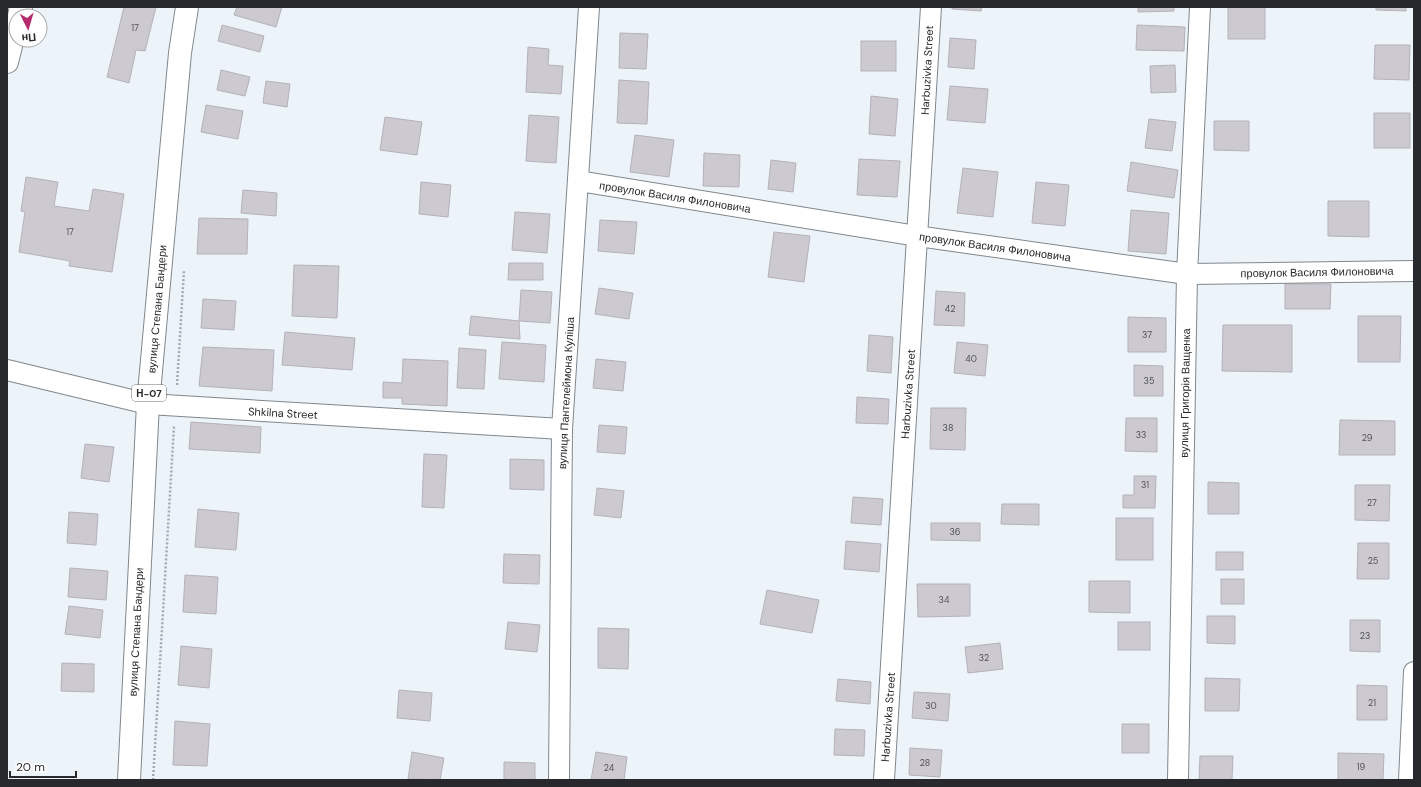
<svg xmlns="http://www.w3.org/2000/svg" width="1421" height="787" viewBox="0 0 1421 787" font-family="'DM Sans',sans-serif">
  <style>
    .building { fill: #cdc9d1; stroke: #b4b1b8 }
    .lines { fill: none; stroke-linecap: round; stroke-linejoin: round }
    .street-casing { stroke: #80878c; stroke-width: 22 }
    .secondary-casing { stroke: #80878c; stroke-width: 24 }
    .primary-casing { stroke: #80878c; stroke-width: 24 }
    .path { stroke: #a5aaaf; stroke-width: 2.5; stroke-dasharray: 2 2; stroke-linecap: butt }
    .street { stroke: #fff; stroke-width: 20 }
    .secondary { stroke: #fff; stroke-width: 22 }
    .primary { stroke: #fff; stroke-width: 22 }
    .labels { text-anchor: middle; stroke-width: 4; stroke-linejoin: round; paint-order: stroke }
    .number-label { font-size: 9px; fill: #505155 }
    .shield { fill: #fff; stroke: #68696b; stroke-width: 1 }
    .shield-label { font-size: 10px; font-weight: bold; fill: #27292c }
    .street-label { font-size: 11px; fill: #27292c; stroke: #fff }
  </style>
  <rect width="100%" height="100%" fill="#ecf4fa"/>
  <g class="building">
    <path d="M124,7h32l-11,44 -9,-1 -7,33 -22,-6z"/>
    <path d="M237,7h45l-6,20 -42,-12z"/>
    <path d="M952,7h30l-1,4 -29,-2z"/>
    <path d="M1138,7h36v4l-36,1z"/>
    <rect x="1228" y="7" width="37" height="32"/>
    <path d="M1376,7h30v4l-30,-1z"/>
    <path d="M222,25l42,11 -4,16 -42,-11z"/>
    <path d="M1137,25l48,2 -1,24 -48,-1z"/>
    <path d="M620,33l28,1 -2,35 -27,-1z"/>
    <path d="M950,38l26,2 -2,29 -26,-2z"/>
    <rect x="861" y="41" width="35" height="30"/>
    <path d="M1375,45h35l-1,35 -35,-1z"/>
    <path d="M528,47l21,2 -1,16 15,1 -2,28 -35,-2z"/>
    <path d="M1175,65l1,27 -25,1 -1,-27z"/>
    <path d="M221,70l29,7 -5,19 -28,-6z"/>
    <path d="M619,80l30,2 -2,42 -30,-1z"/>
    <path d="M266,81l24,3 -3,23 -24,-4z"/>
    <path d="M950,86l38,3 -3,34 -38,-3z"/>
    <path d="M871,96l27,3 -3,37 -26,-2z"/>
    <path d="M206,105l37,6 -5,28 -37,-7z"/>
    <rect x="1374" y="113" width="36" height="35"/>
    <path d="M529,115l30,2 -3,46 -30,-2z"/>
    <path d="M385,117l37,5 -5,33 -37,-5z"/>
    <path d="M1149,119l27,3 -4,29 -27,-3z"/>
    <path d="M1214,121h35v30l-35,-1z"/>
    <path d="M635,135l39,5 -5,37 -39,-5z"/>
    <path d="M704,153l36,2 -1,32 -36,-1z"/>
    <path d="M859,159l41,2 -3,36 -40,-2z"/>
    <path d="M771,160l25,3 -3,29 -25,-3z"/>
    <path d="M1131,162l47,8 -4,28 -47,-7z"/>
    <path d="M963,168l35,4 -5,45 -36,-4z"/>
    <path d="M26,177l32,5 -4,24 35,5 4,-22 31,5 -12,78 -43,-6 1,-5 -51,-9 6,-40 -4,-1z"/>
    <path d="M421,182l30,3 -3,32 -29,-3z"/>
    <path d="M1036,182l33,3 -4,41 -33,-3z"/>
    <path d="M243,190l34,3 -1,23 -35,-3z"/>
    <path d="M1328,201h41v36l-41,-1z"/>
    <path d="M1131,210l38,3 -3,41 -38,-3z"/>
    <path d="M515,212l35,2 -3,39 -35,-3z"/>
    <path d="M199,218l49,1 -1,35h-50z"/>
    <path d="M600,220l37,2 -3,32 -36,-3z"/>
    <path d="M774,232l36,4 -6,46 -36,-5z"/>
    <path d="M509,263h34v17h-35z"/>
    <path d="M294,265l45,1 -2,52 -45,-2z"/>
    <path d="M1285,284h46l-1,25h-45z"/>
    <path d="M599,288l34,5 -4,26 -34,-5z"/>
    <path d="M521,290l31,2 -2,31 -31,-2z"/>
    <path d="M936,291l29,2 -1,33 -30,-1z"/>
    <path d="M203,299l33,2 -2,29 -33,-2z"/>
    <path d="M471,316l48,5 1,18 -51,-4z"/>
    <path d="M1358,316h43l-1,46h-42z"/>
    <path d="M1128,317l38,1v34h-38z"/>
    <path d="M1223,325h69v47l-70,-1z"/>
    <path d="M285,332l70,6 -3,32 -70,-5z"/>
    <path d="M869,335l24,2 -2,36 -24,-2z"/>
    <path d="M502,342l44,3 -2,37 -45,-3z"/>
    <path d="M957,342l31,3 -3,31 -31,-3z"/>
    <path d="M203,347l71,3 -2,41 -73,-5z"/>
    <path d="M459,348l27,2 -2,39 -27,-1z"/>
    <path d="M403,359l45,2 -1,45 -45,-2v-6h-19v-16l19,1z"/>
    <path d="M596,359l30,3 -3,29 -30,-3z"/>
    <path d="M1134,365l29,1v30h-29z"/>
    <path d="M857,397l32,2 -1,25 -32,-1z"/>
    <path d="M931,408h35l-1,42 -35,-1z"/>
    <path d="M1126,418h31v34l-32,-1z"/>
    <path d="M1340,420l55,1v34h-56z"/>
    <path d="M191,422l70,5 -1,26 -71,-4z"/>
    <path d="M599,425l28,2 -2,27 -28,-2z"/>
    <path d="M85,444l29,3 -5,35 -28,-4z"/>
    <path d="M424,454l23,1 -3,53 -22,-1z"/>
    <path d="M510,459l34,1v30l-34,-1z"/>
    <path d="M1134,476h22l-1,32h-32v-13h11z"/>
    <path d="M1208,482l31,1v31h-31z"/>
    <path d="M1355,485h35l-1,36 -34,-1z"/>
    <path d="M597,488l27,3 -3,27 -27,-3z"/>
    <path d="M853,497l30,2 -2,26 -30,-2z"/>
    <path d="M1002,504h37v21l-38,-1z"/>
    <path d="M198,509l41,4 -3,37 -41,-3z"/>
    <path d="M69,512l29,2 -2,31 -29,-2z"/>
    <rect x="1116" y="518" width="37" height="42"/>
    <path d="M931,523h49v18l-49,-1z"/>
    <path d="M846,541l35,3 -2,28 -35,-3z"/>
    <path d="M1358,543h31v36h-32z"/>
    <rect x="1216" y="552" width="27" height="18"/>
    <path d="M504,554l36,1 -1,29 -36,-1z"/>
    <path d="M70,568l38,3 -2,29 -38,-3z"/>
    <path d="M185,575l33,2 -2,37 -33,-2z"/>
    <rect x="1221" y="579" width="23" height="25"/>
    <path d="M1089,581h41v32l-41,-1z"/>
    <path d="M917,584h53v32l-52,1z"/>
    <path d="M767,590l52,10 -7,33 -52,-9z"/>
    <path d="M69,606l34,4 -3,28 -35,-4z"/>
    <path d="M1207,616h28v28l-28,-1z"/>
    <path d="M1350,620h30v32l-30,-1z"/>
    <path d="M508,622l32,3 -3,27 -32,-3z"/>
    <rect x="1118" y="622" width="32" height="28"/>
    <path d="M598,628l31,1 -1,40 -30,-1z"/>
    <path d="M1000,643l3,26 -35,4 -3,-26z"/>
    <path d="M181,646l31,3 -3,39 -31,-3z"/>
    <path d="M62,663l32,1v28l-33,-1z"/>
    <path d="M1205,678l35,1 -1,32h-34z"/>
    <path d="M838,679l33,3 -1,22 -34,-3z"/>
    <path d="M1357,685l30,1v34h-30z"/>
    <path d="M399,690l33,3 -2,28 -33,-3z"/>
    <path d="M914,692l36,2 -2,27 -36,-3z"/>
    <path d="M175,721l35,3 -3,42 -34,-1z"/>
    <rect x="1122" y="724" width="27" height="29"/>
    <path d="M835,729l30,1 -1,26 -30,-1z"/>
    <path d="M910,748l32,2 -2,27 -31,-2z"/>
    <path d="M412,752l32,6 -4,22 -32,-1z"/>
    <path d="M596,752l31,5 -3,23h-33z"/>
    <path d="M1338,753l46,1 -1,26h-45z"/>
    <path d="M1200,756h33l-1,24h-33z"/>
    <path d="M504,762l31,1v17h-31z"/>
  </g>
  <g class="lines">
    <g class="street-casing">
      <g id="street">
        <path d="M579,181l338,55 270,38 227,-3"/>
        <path d="M7,370l141,34 414,25"/>
        <path d="M559,780l3,-351 27,-422"/>
        <path d="M884,780l47,-773"/>
        <path d="M1178,780l9,-506 13,-267"/>
        <path d="M1409,780l5,-108"/>
      </g>
    </g>
    <g class="secondary-casing">
      <g id="secondary">
        <path d="M19,16l2,-9"/>
        <path d="M7,62l9,-36"/>
      </g>
    </g>
    <g class="primary-casing">
      <path id="primary" d="M129,780l19,-376 32,-351 7,-46"/>
    </g>
    <g class="path">
      <path d="M177,385l7,-115"/>
      <path d="M153,780l21,-354"/>
    </g>
    <use href="#street" class="street"/>
    <use href="#secondary" class="secondary"/>
    <use href="#primary" class="primary"/>
  </g>
  <g class="labels">
    <g class="number-label">
      <text x="135" y="31">17</text>
      <text x="70" y="235">17</text>
      <text x="950" y="312">42</text>
      <text x="1147" y="338">37</text>
      <text x="971" y="362">40</text>
      <text x="1149" y="384">35</text>
      <text x="948" y="431">38</text>
      <text x="1141" y="438">33</text>
      <text x="1367" y="441">29</text>
      <text x="1145" y="488">31</text>
      <text x="1372" y="506">27</text>
      <text x="955" y="535">36</text>
      <text x="1373" y="564">25</text>
      <text x="944" y="603">34</text>
      <text x="1365" y="639">23</text>
      <text x="984" y="661">32</text>
      <text x="1372" y="706">21</text>
      <text x="931" y="709">30</text>
      <text x="925" y="766">28</text>
      <text x="1361" y="770">19</text>
      <text x="609" y="771">24</text>
    </g>
    <rect class="shield" x="132" y="385" width="34" height="16" rx="3"/>
    <g class="shield-label">
      <text x="149" y="397">Н-07</text>
    </g>
    <g class="street-label">
      <text transform="translate(927 70) rotate(-87)" y="4">Harbuzivka Street</text>
      <text transform="translate(675 197) rotate(9)" y="4">провулок Василя Филоновича</text>
      <text transform="translate(995 247) rotate(8)" y="4">провулок Василя Филоновича</text>
      <text transform="translate(1317 272) rotate(-1)" y="4">провулок Василя Филоновича</text>
      <text transform="translate(157 309) rotate(-85)" y="4">вулиця Степана Бандери</text>
      <text transform="translate(566 393) rotate(-87)" y="4">вулиця Пантелеймона Куліша</text>
      <text transform="translate(1185 393) rotate(-89)" y="4">вулиця Григорія Ващенка</text>
      <text transform="translate(908 394) rotate(-86)" y="4">Harbuzivka Street</text>
      <text transform="translate(283 413) rotate(3)" y="4">Shkilna Street</text>
      <text transform="translate(136 632) rotate(-87)" y="4">вулиця Степана Бандери</text>
      <text transform="translate(888 717) rotate(-86)" y="4">Harbuzivka Street</text>
    </g>
  </g>
  <rect width="1421" height="787" fill="none" stroke="#27292c" stroke-width="16"/>
  <g transform="translate(28 28) rotate(175)"><circle r="19" fill="#ffffff" stroke="#a9a9ab"/>
  <path d="M0-3L7 15L0 10L-7 15Z" fill="#b42c6d"/>
  <text y="-6" font-size="11" font-weight="bold" text-anchor="middle" fill="#27292c">Пн</text>
  </g>
  <path d="M10 771v6h66v-6" fill="none" stroke="#27292c" stroke-width="2"/>
  <text x="16" y="771" font-size="12" fill="#27292c" stroke="#ffffff" stroke-width="3" paint-order="stroke">20 m</text>
</svg>
